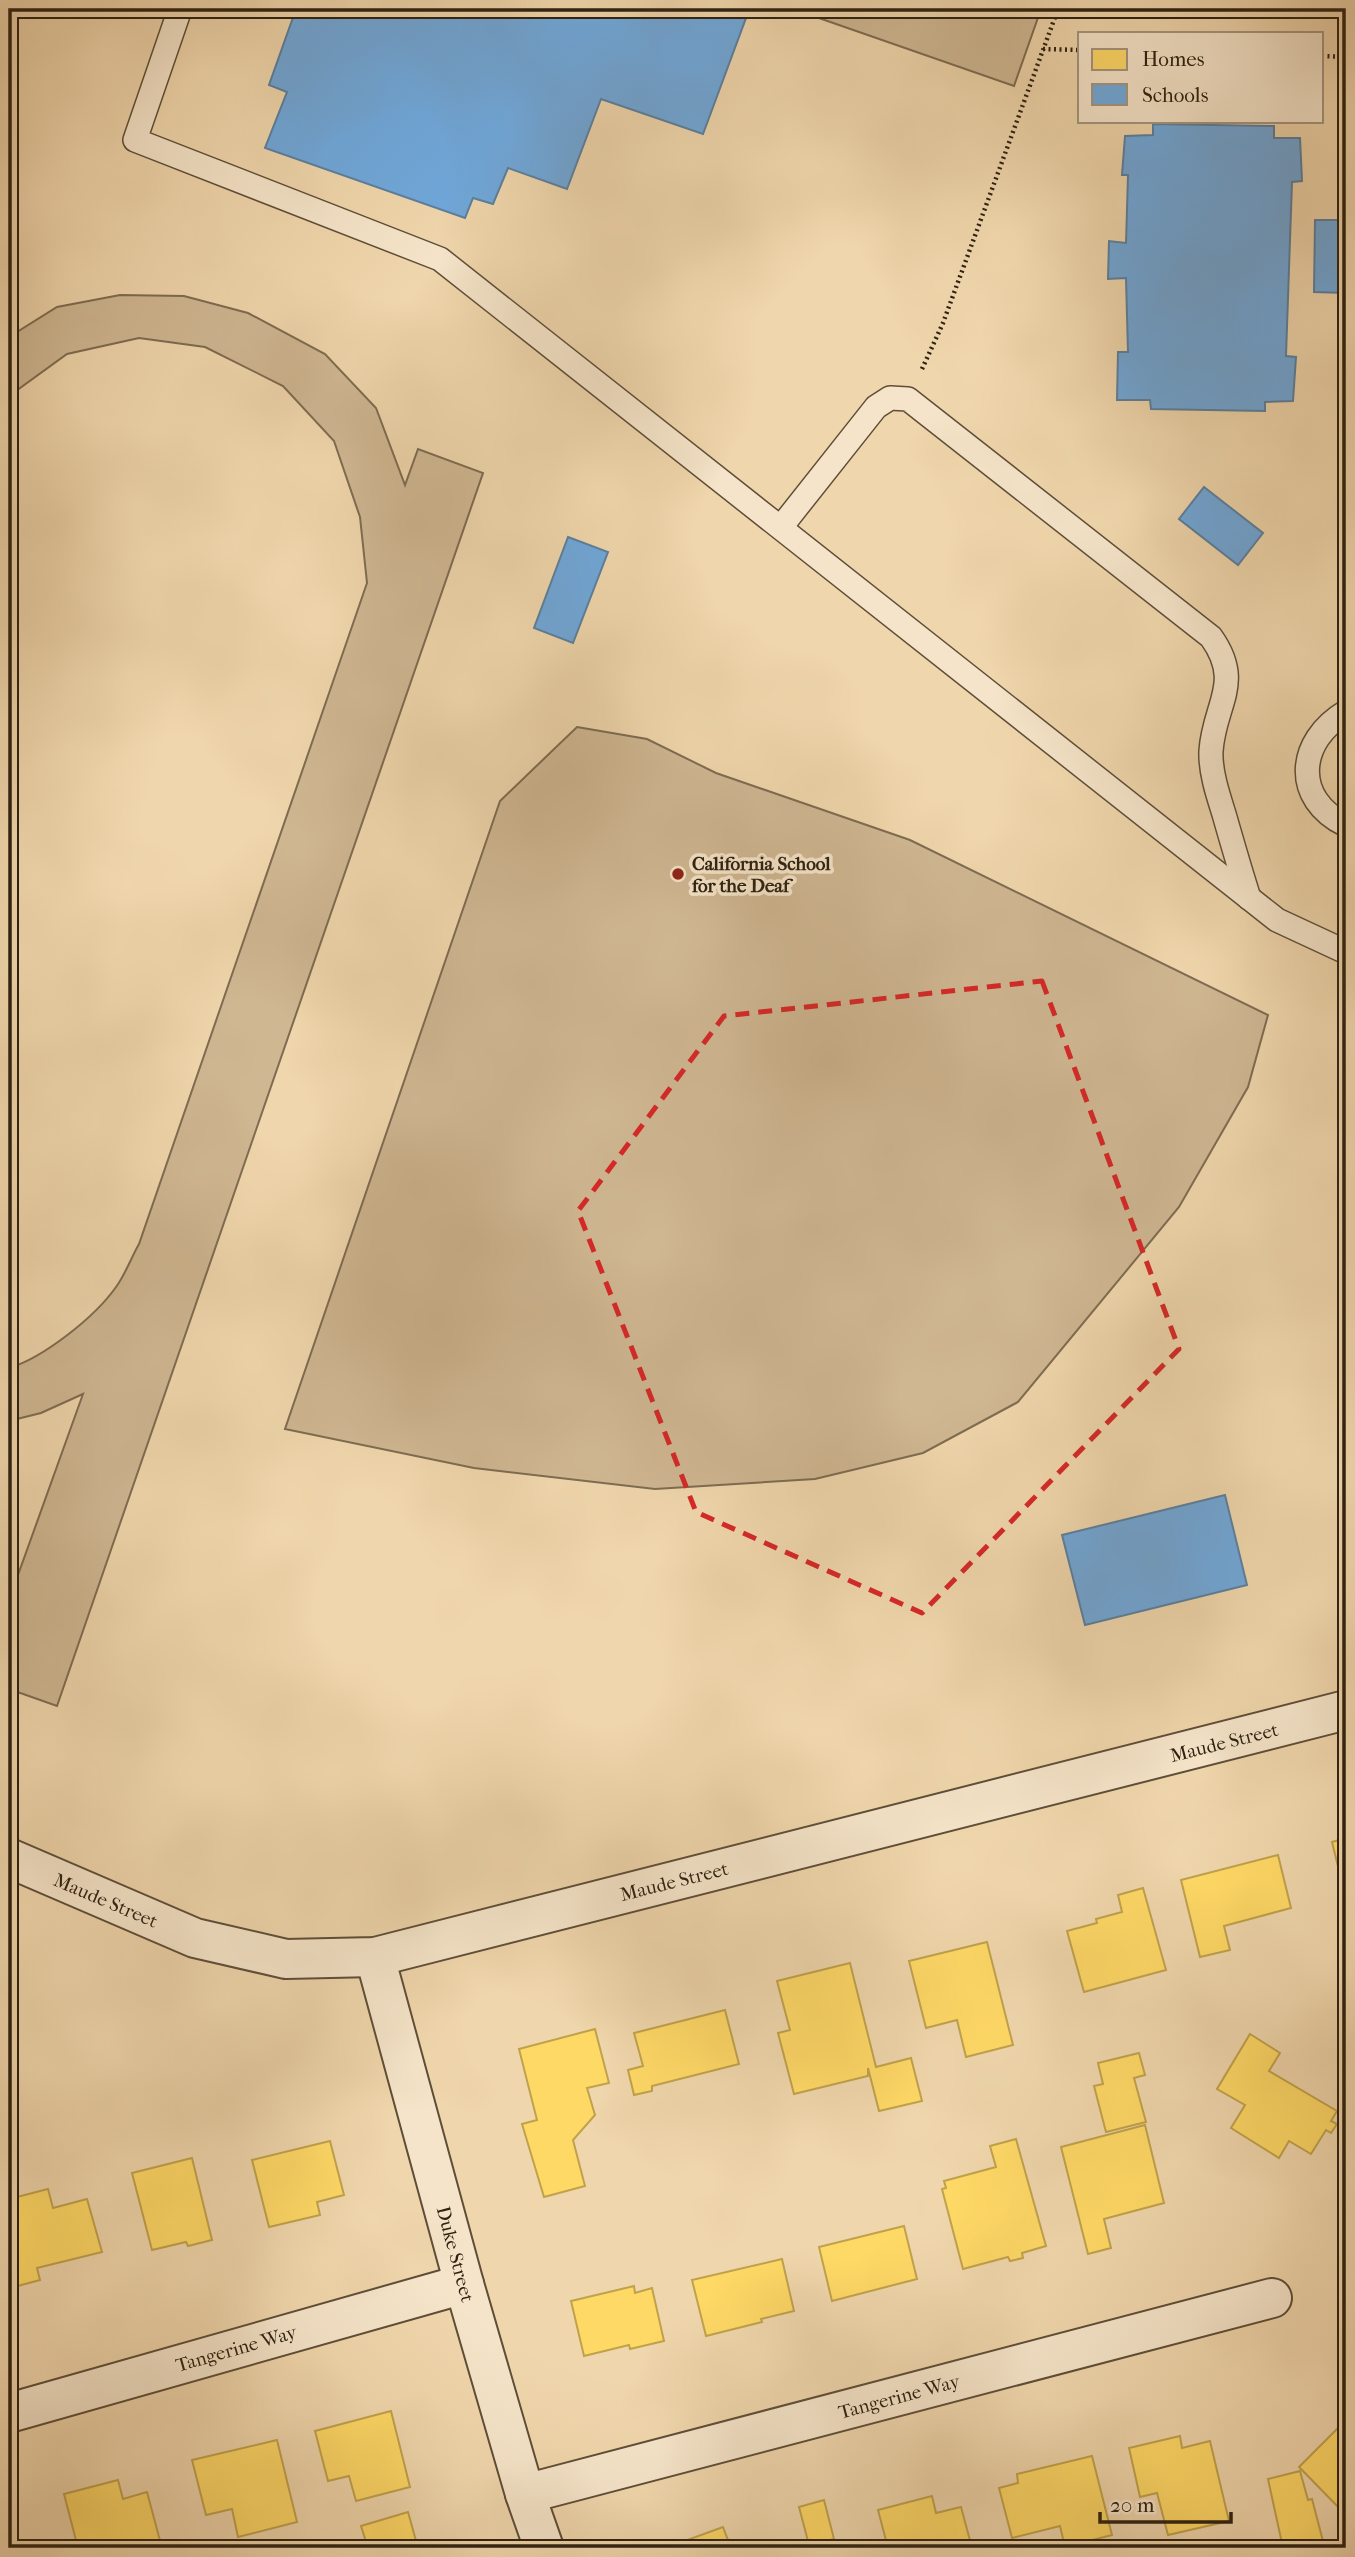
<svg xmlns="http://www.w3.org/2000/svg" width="1355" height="2557" viewBox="0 0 1355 2557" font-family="'IM FELL French Canon',serif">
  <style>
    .green { fill: #cfb792; stroke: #7e6c52; stroke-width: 2 }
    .homes { fill: #ffd966; stroke: #c0a24c; stroke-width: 2 }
    .schools { fill: #6fa8dc; stroke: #5b809f; stroke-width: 2 }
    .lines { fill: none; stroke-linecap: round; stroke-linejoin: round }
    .service-casing { stroke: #5e4e38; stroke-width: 26 }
    .minor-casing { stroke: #5e4e38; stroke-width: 42 }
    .tertiary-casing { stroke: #5e4e38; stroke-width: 42 }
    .path { stroke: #2d2111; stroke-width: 4.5; stroke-dasharray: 2 3.5; stroke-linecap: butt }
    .service { stroke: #f5e4c9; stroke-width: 23 }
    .minor { stroke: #f5e4c9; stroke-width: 38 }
    .tertiary { stroke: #f5e4c9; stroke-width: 38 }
    .marked { fill: none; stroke: #d62828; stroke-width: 5; stroke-dasharray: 14 9; stroke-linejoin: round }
    .poi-dot { fill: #8f2418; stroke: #f5e4c9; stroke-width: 2.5 }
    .labels { text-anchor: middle; stroke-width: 7; stroke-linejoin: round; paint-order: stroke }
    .poi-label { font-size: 19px; font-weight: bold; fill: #2d2111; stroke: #f5e4c9; text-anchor: start }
    .street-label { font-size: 19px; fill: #2d2111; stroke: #f5e4c9 }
  </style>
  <rect width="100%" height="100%" fill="#f0d6ac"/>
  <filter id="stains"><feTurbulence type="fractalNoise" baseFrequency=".00286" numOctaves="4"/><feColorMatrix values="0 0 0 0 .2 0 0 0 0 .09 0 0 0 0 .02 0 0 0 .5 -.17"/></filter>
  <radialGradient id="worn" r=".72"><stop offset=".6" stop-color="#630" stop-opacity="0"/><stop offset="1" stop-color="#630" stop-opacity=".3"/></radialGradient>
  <g class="green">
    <path d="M793,9h248l-27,77z"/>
    <path d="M120,295l64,1 64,17 77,41 51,54 29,77 13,-36 65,24 -426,1233 -48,-17v-89l74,-206 -42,19 -32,8v-53c34,-10 86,-51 107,-81 9,-12 15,-29 23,-43l228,-661 -7,-66 -26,-76 -51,-55 -78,-39 -66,-9 -72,16 -58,42v-59l48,-30z"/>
    <path d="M577,727l70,12 69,34 194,67 358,175 -20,72 -69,120 -161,195 -95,51 -108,26 -160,10 -181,-21 -189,-39 215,-628z"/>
  </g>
  <g class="homes">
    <path d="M1346,1838v57h-1l-13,-53z"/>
    <path d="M1278,1855l13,53 -67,18 6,24 -30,7 -19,-77z"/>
    <path d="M1143,1888l23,82 -82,22 -17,-61 30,-8 -1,-4 26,-7 -4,-17z"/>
    <path d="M987,1942l26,103 -47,12 -9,-37 -31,8 -17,-67z"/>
    <path d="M850,1963l26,104 35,-9 11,43 -43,10 -11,-43v8l-74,18 -16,-61 12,-3 -13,-49z"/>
    <path d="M725,2010l14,54 -87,22v5l-18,4 -6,-25 15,-4 -9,-33z"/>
    <path d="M595,2029l14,54 -22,5 8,27 -22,25 12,46 -41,11 -22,-73 15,-4 -18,-71z"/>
    <path d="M1250,2034l30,19 -11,18 68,40 -6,10 6,3 -6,9 -5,-3 -15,24 -22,-13 -10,17 -48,-30 14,-23 -28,-16z"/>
    <path d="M1139,2053l6,22 -11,3 12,44 -40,10 -12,-46 9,-2 -5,-21z"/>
    <path d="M1145,2125l19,78 -60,16 7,29 -23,6 -27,-107z"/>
    <path d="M1016,2139l30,107 -24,7 1,5 -13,3 -2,-4 -45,12 -21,-80 4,-1 -2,-7 52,-14 -6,-21z"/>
    <path d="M330,2141l14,54 -27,7 3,13 -51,12 -17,-67z"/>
    <path d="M192,2158l20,82 -24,6 -2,-4 -34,8 -20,-77z"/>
    <path d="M48,2189l5,19 34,-9 15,53 -65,16 3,12 -26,7 -5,-22v-66z"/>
    <path d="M904,2226l13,53 -85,22 -13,-54z"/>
    <path d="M782,2259l12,52 -33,8 1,3 -56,14 -14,-56z"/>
    <path d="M634,2286l1,7 17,-5 12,53 -34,8 -1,-4 -45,11 -13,-55z"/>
    <path d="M391,2411l19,76 -54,14 -7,-25 -21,5 -13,-50z"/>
    <path d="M1346,2420v95l-47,-48z"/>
    <path d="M1180,2436l2,12 28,-7 19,80 -61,14 -11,-42 -17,4 -11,-49z"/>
    <path d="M277,2440l20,82 -59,15 -6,-28 -26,6 -14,-55z"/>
    <path d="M1092,2456l20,79 -47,12 -5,-21 -48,12 -13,-50 19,-5 -1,-9z"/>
    <path d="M1300,2471l8,29 4,-1 12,46 -12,3h-29l-15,-69z"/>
    <path d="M118,2480l5,19 24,-7 15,56h-84l-14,-54z"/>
    <path d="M932,2496l4,17 25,-6 11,41h-84l-10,-38z"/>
    <path d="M824,2500l10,39 -25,6 -10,-38z"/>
    <path d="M408,2512l10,36h-50l-7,-22z"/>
    <path d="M723,2527l8,21h-59l-1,-2z"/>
  </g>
  <g class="schools">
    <path d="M296,9h426l24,9 -43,116 -102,-35 -34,90 -59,-21 -15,36 -20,-6 -8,20 -200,-70 22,-56 -18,-7z"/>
    <path d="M1153,124l121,2v12h26l2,43 -10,1 -6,174 10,1 -3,44 -28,1v9l-114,-2 -1,-9h-33l1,-48h10l-2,-74 -18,1 1,-38 17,2 2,-68h-6l3,-39 28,-1z"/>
    <path d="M1315,220h31v73l-32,-1z"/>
    <path d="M1204,487l59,46 -25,32 -59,-46z"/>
    <path d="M568,537l40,15 -35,91 -39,-15z"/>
    <path d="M1225,1495l22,90 -162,40 -23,-90z"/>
  </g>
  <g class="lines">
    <g class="service-casing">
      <g id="service">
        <path d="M180,9l-45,131 305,119 837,661 69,32"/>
        <path d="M781,527l95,-120 14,-9 18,1 303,238c33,46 3,67 0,114 -1,20 7,44 13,63 8,28 16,56 25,84"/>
        <path d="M1346,712c-49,29 -54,87 0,113"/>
      </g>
    </g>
    <g class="minor-casing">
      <g id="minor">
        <path d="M375,1957l89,327 61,210 19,54"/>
        <path d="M9,2413l455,-129"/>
        <path d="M525,2494l747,-196"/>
      </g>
    </g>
    <g class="tertiary-casing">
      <path id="tertiary" d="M9,1858l186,80 91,21 89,-2 971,-247"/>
    </g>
    <g class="path">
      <path d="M1043,49l37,1"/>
      <path d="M1322,56l24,1"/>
      <path d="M922,369l21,-46 115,-314"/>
    </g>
    <use href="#service" class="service"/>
    <use href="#minor" class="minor"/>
    <use href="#tertiary" class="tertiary"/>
  </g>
  <path class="marked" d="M1042,981l137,368 -257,264 -226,-101 -118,-301 146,-195z"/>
  <circle class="poi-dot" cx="678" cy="874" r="7"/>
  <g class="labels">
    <g class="poi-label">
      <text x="692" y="870">California School<tspan x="692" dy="22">for the Deaf</tspan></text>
    </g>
    <g class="street-label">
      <text transform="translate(1224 1742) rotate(-14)" y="7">Maude Street</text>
      <text transform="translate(674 1881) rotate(-14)" y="7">Maude Street</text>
      <text transform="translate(106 1900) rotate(23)" y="7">Maude Street</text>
      <text transform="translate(456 2254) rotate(75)" y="7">Duke Street</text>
      <text transform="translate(236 2348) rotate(-16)" y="7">Tangerine Way</text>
      <text transform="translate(899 2396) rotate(-15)" y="7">Tangerine Way</text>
    </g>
  </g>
  <rect width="1355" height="2557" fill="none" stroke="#f0d6ac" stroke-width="35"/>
  <rect x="10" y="10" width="1334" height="2536" fill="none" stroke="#2d2111" stroke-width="3.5"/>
  <rect x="18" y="18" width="1320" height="2522" fill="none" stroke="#2d2111" stroke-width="2"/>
  <rect x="1078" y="32" width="245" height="91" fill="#f5e4c9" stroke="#a5967f" stroke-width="2"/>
  <rect x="1092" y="49" width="35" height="21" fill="#ffd966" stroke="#a5967f" stroke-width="2"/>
  <text x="1142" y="66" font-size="21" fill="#2d2111">Homes</text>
  <rect x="1092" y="84" width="35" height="21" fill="#6fa8dc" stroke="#a5967f" stroke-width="2"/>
  <text x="1142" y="102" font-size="21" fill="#2d2111">Schools</text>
  <path d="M1100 2512v10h131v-10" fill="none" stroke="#2d2111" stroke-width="3.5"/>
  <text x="1110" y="2512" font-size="21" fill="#2d2111" stroke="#f5e4c9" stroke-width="5" paint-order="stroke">20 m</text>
  <rect width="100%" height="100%" filter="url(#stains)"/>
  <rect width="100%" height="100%" fill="url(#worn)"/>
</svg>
